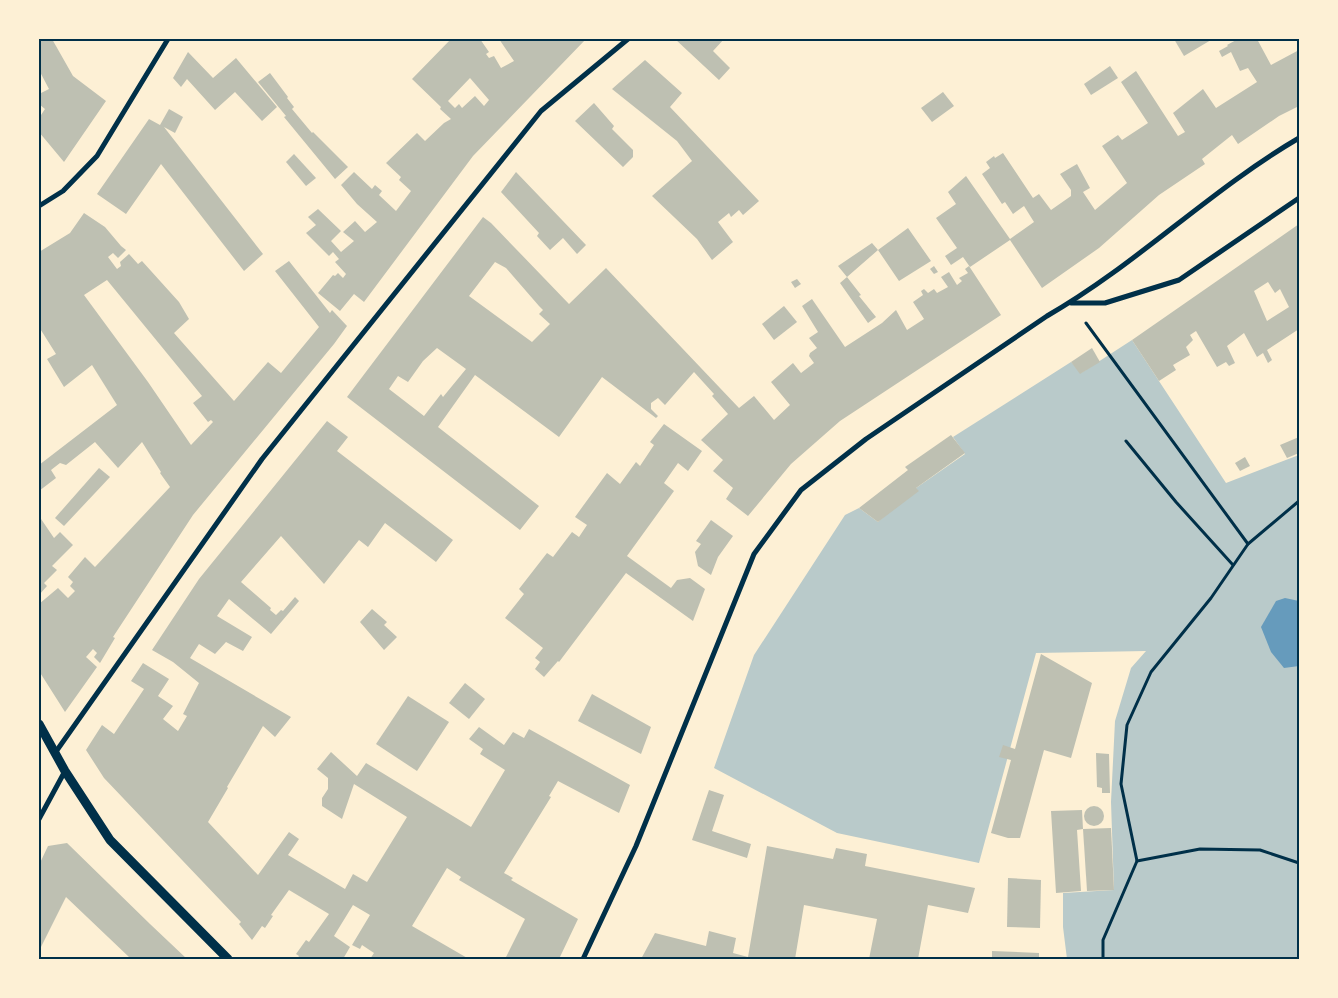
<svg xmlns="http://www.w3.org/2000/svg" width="1338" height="998" viewBox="0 0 1338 998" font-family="Spectral,serif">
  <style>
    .green { fill: #b9caca }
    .water { fill: #669bbc }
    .building { fill: #bec0b2; fill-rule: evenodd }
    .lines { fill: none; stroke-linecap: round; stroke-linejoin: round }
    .path { stroke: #003049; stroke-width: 3 }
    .minor { stroke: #003049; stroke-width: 5 }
    .tertiary { stroke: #003049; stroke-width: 9 }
    .neatline { fill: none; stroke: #003049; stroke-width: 2 }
  </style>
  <rect width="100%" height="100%" fill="#fdf0d5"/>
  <path class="green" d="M1132,340l94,143 73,-28v504h-232l-4,-32v-34l51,-3 -3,-88 4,-81 16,-53 15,-17 -110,2 -57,210 -142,-30 -123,-65 40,-113 91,-140 14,-7 19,14 38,-34 49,-34 -12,-17 118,-75 10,11z"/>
  <path class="water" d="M1285,598l14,3v65l-15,2 -13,-16 -10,-25 15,-26z"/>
  <g class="building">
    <path d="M39,39h13l21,37 33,25 -42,61 -25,-30v-14l6,-9 -6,-5v-10l10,-5 -10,-19z"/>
    <path d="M451,39h29l9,13 -3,2 3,4 5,-2 7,12 13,-7 -15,-22h87l-113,117 -109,146 -10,-8 -14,17 -22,-18 15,-18 2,1 3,-3 5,5 3,-4 -11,-12 4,-3 -6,-7 -4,4 -23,-23 10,-8 -8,-8 10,-8 23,22 -10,10 10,11 13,-11 -11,-9 12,-11 10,11 12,-10 -20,-18 -16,-19 13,-13 18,17 3,-4 7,6 -3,4 17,16 15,-20 -12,-11 2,-3 -15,-14 31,-30 8,8 19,-18 7,-4 -11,-10 1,-2 -29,-28zM470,78l19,22 -5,6 -9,-10 -13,12 -3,-4 -4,4 -7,-7z"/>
    <path d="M675,39h49l-11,12 17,17 -11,12z"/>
    <path d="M1174,39h36l1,1 -27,16z"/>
    <path d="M1238,39h19l14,26 28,-15v56l-20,10 -41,28 -6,-9 -30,24 3,5 -46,31 -60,53 -57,40 -32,-48 -40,27 -7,-10 -12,8 -6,-9 12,-8 -21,-30 20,-14 -8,-12 18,-16 44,63 24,-17 -10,-16 -11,8 -8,-12 -3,2 -20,-30 8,-6 -4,-6 8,-6 1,2 8,-5 30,45 6,-4 12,16 20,-14v-6l-11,-16 17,-10 13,24 -7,4 12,18 32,-27 -25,-37 16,-11 4,5 26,-17 -27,-41 15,-11 42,65 7,-4 -12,-19 30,-24 13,19 41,-26 -9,-14 -8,3 -9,-19 -9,5 -3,-6 9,-5 -1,-1z"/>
    <path d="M188,52l25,26 23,-20 41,49 -15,14 -27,-29 -20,18 -28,-31 -6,8 -8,-9z"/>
    <path d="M645,60l37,33 -12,14 89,94 -16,14 -4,-5 -8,7 -2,-4 -11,9 15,20 -21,18 -15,-21 -45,-43 40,-35 -15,-20 -65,-52z"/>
    <path d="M1110,66l8,12 -27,17 -7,-11z"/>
    <path d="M270,73l18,24 -1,1 7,9 -2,2 20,24 1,-1 35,35 -13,12 -51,-62 2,-1 -28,-34z"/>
    <path d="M943,92l11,14 -22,16 -11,-14z"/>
    <path d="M594,103l20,23 -2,3 21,21v7l-10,10 -48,-46z"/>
    <path d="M169,109l14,8 -8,16 -11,-6 99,127 -19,17 -83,-107 -35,50 -29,-20 52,-75 11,6z"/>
    <path d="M294,154l22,24 -10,8 -20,-24z"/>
    <path d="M516,172l70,73 -9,9 -14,-16 -13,12 -13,-14 2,-3 -38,-41z"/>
    <path d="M84,213l21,14 16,19 5,4 -8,8 -5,-5 -5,4 9,12 4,-3 -1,-4 9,-8 9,10 4,-3 37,41 10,17 -15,14 60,68 34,-39 13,11 38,-46 -44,-56 14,-10 41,52 2,-3 15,16 -13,18 -141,171 -80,122 2,1 -15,25 -6,-6 3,-4 -4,-4 -7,8 11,10 -32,45 -26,-41v-67l19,-16 10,10 7,-7 -5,-5 3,-4 -5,-5 17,-20 10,10 75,-80 -10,-14 1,-1 -19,-30 -24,26 -23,-26 -29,23 -6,-2 -9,7 5,8 -17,13v-26l78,-60 -25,-40 -28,22 -17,-28 9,-5 -17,-27v-75l31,-19zM107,280l95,116 -9,7 15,19 3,-2 2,2 -22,23 -43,-63 -64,-87z"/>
    <path d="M483,217l8,6 78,81 37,-36 133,140 15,-12 20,24 16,-15 -19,-23 22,-19 8,10 13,-10 -5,-7 1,-3 7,-5 -8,-10 9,-6 -16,-26 10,-7 33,48 37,-24 14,-13 11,20 17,-11 -11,-17 10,-7 -2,-4 3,-2 4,4 6,-4 3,4 11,-6 -7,-10 8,-5 8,13 5,-4 -3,-3 9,-5 -3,-4 4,-3 32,49 -161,106 -49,43 -43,52 -22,-17 7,-11 -20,-17 10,-11 -22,-20 27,-26 -16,-18 2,-2 -20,-22 -29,33 -7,-7 -7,5v6l7,7 -2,2 -54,-41 -43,60 -84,-62 -37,52 101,79 -19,24 -173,-133zM495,262l11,6 33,38 4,4 -4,4 11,10 -18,18 -63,-46zM437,348l29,21 -23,28 -2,-3 -17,22 -35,-27 9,-13 10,6 15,-21z"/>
    <path d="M1299,224v105l-32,21 5,10 -4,3 -5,-10 -6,4 -13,-24 -17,13 8,17 -6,3 -3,-4 -9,5 -21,-36 -6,4 3,5 -7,7 4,8 -17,10 3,5 -17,11 -27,-41zM1268,282l7,11 5,-4 9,18 -22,14 -13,-30z"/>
    <path d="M908,228l23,33 -32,20 -21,-31 -31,27 14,18 -2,1 17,21 -8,6 -28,-40 7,-6 -9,-11 34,-23 6,7z"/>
    <path d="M934,266l4,6 -4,2 -4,-5z"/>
    <path d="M797,279l4,5 -6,4 -4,-6z"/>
    <path d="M784,306l13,16 -23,18 -12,-16z"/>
    <path d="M1092,348l8,14 -20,12 -9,-12z"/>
    <path d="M327,421l21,16 -11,14 116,89 -17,22 -51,-39 -17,24 -9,-7 -35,44 -43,-48 -40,46 30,26 -1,2 6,5 5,-5 2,1 12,-14 4,4 -28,33 -42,-35 -12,17 35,21 -9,14 -17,-9 -11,12 -16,-10 -9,14 101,59 -16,20 -12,-11 -36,61 1,1 -20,34 50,53 31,-43 10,7 -11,16 57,34 8,-15 14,8 40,-65 -53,-33 -12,35 -20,-13v-8l6,-9v-11l-11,-9 14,-17 26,24 9,-13 105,64 34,-57 -25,-16 3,-5 -14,-10 10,-12 25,18 9,-13 11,6 5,-9 101,56 -11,28 -61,-32 -9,15 2,1 -47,76 9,5 -2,2 67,39 -19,40h-54l20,-40 -66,-39 2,-3 -14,-9 -35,58 57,33h-99l4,-6 -12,-8 -2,4 -8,-4 18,-30 -17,-10 -19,31 16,11 -7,12h-46l2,-3 -3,-2 10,-14 3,2 20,-28 -40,-24 -18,25 2,1 -8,12 -3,-2 -10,14 -13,-16 2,-2 -137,-144 -18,-28 16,-25 12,9 30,-45 -13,-8 12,-18 26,16 -11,17 15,10 -10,13 15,12 9,-15 -4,-2 16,-31 -26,-21 -21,-12 47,-71z"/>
    <path d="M664,424l38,27 -14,20 -10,-8 -14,20 10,8 -47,65 44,32 6,-8 13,-2 15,11 -12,32 -67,-48 -67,89 -1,-1 -14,16 -9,-8 5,-7 -5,-4 8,-10 -38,-30 19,-24 -5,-5 28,-36 6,4 19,-25 7,5 8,-12 -12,-8 32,-44 13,11 16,-22 4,4 14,-21 -4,-3z"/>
    <path d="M951,435l14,18 -49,35 3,3 -41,31 -19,-14 49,-38 -3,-3z"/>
    <path d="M1299,437v16l-12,5 -7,-13z"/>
    <path d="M1245,457l5,9 -10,5 -5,-8z"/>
    <path d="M99,468l11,9 -46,49 -9,-8z"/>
    <path d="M39,516l15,22 6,-6 13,13 -21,21 5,4 -13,13 3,3 -8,9z"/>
    <path d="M711,520l22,16 -15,21 -7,18 -13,-9 -3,-14 6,-8 -5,-3z"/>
    <path d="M372,609l15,13 -3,3 13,12 -13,13 -24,-28z"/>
    <path d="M1041,654l51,29 -21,75 -27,-8 -24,88h-12l-17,-5 20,-73 -12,-3 4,-12 12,4z"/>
    <path d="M465,683l20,16 -16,20 -20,-16z"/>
    <path d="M592,694l59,33 -10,27 -63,-33z"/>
    <path d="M408,696l41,26 -32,49 -41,-27z"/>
    <path d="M1096,753l13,1 1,39h-8v-5l-5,-1z"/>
    <path d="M709,790l15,5 -12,36 39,13 -4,14 -55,-18z"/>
    <circle cx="1094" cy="816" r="10"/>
    <path d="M1082,810l1,19 -6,1 4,61 -25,2 -5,-82z"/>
    <path d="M1111,828l3,62 -27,1 -4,-62z"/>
    <path d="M67,843l83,81 37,35h-60l2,-2 -63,-60 -27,54v-86l9,-19z"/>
    <path d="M767,846l66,13 3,-11 31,6 -2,12 110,22 -7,25 -40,-8 -10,54h-49l8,-40 -73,-14 -9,54h-154l14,-26 51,13 3,-15 27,7 -3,15 15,4z"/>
    <path d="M1008,878l33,2 -1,48 -33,-1z"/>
    <path d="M992,951l47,2v6h-47z"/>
  </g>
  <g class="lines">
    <g class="path">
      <path d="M1086,323l162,221 -37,54 -60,74 -24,53 -6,59 16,77 63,-12 60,1 39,13"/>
      <path d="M1126,441l50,61 57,63"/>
      <path d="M1248,544l51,-43"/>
      <path d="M1103,959v-19l34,-79"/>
    </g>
    <g class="minor">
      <path d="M39,206l24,-15 34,-35 71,-117"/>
      <path d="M1071,303h34l74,-23 120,-82"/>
      <path d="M55,753l207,-294 279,-348 87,-72"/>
      <path d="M39,819l26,-48"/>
      <path d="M583,959l53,-113 118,-292 47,-64 65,-51 181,-123c89,-51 163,-126 252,-178"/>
    </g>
    <path class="tertiary" d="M39,724l26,47 45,69 118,119"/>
  </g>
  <rect width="1338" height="998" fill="none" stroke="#fdf0d5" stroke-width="80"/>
  <rect x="40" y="40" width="1258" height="918" class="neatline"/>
</svg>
